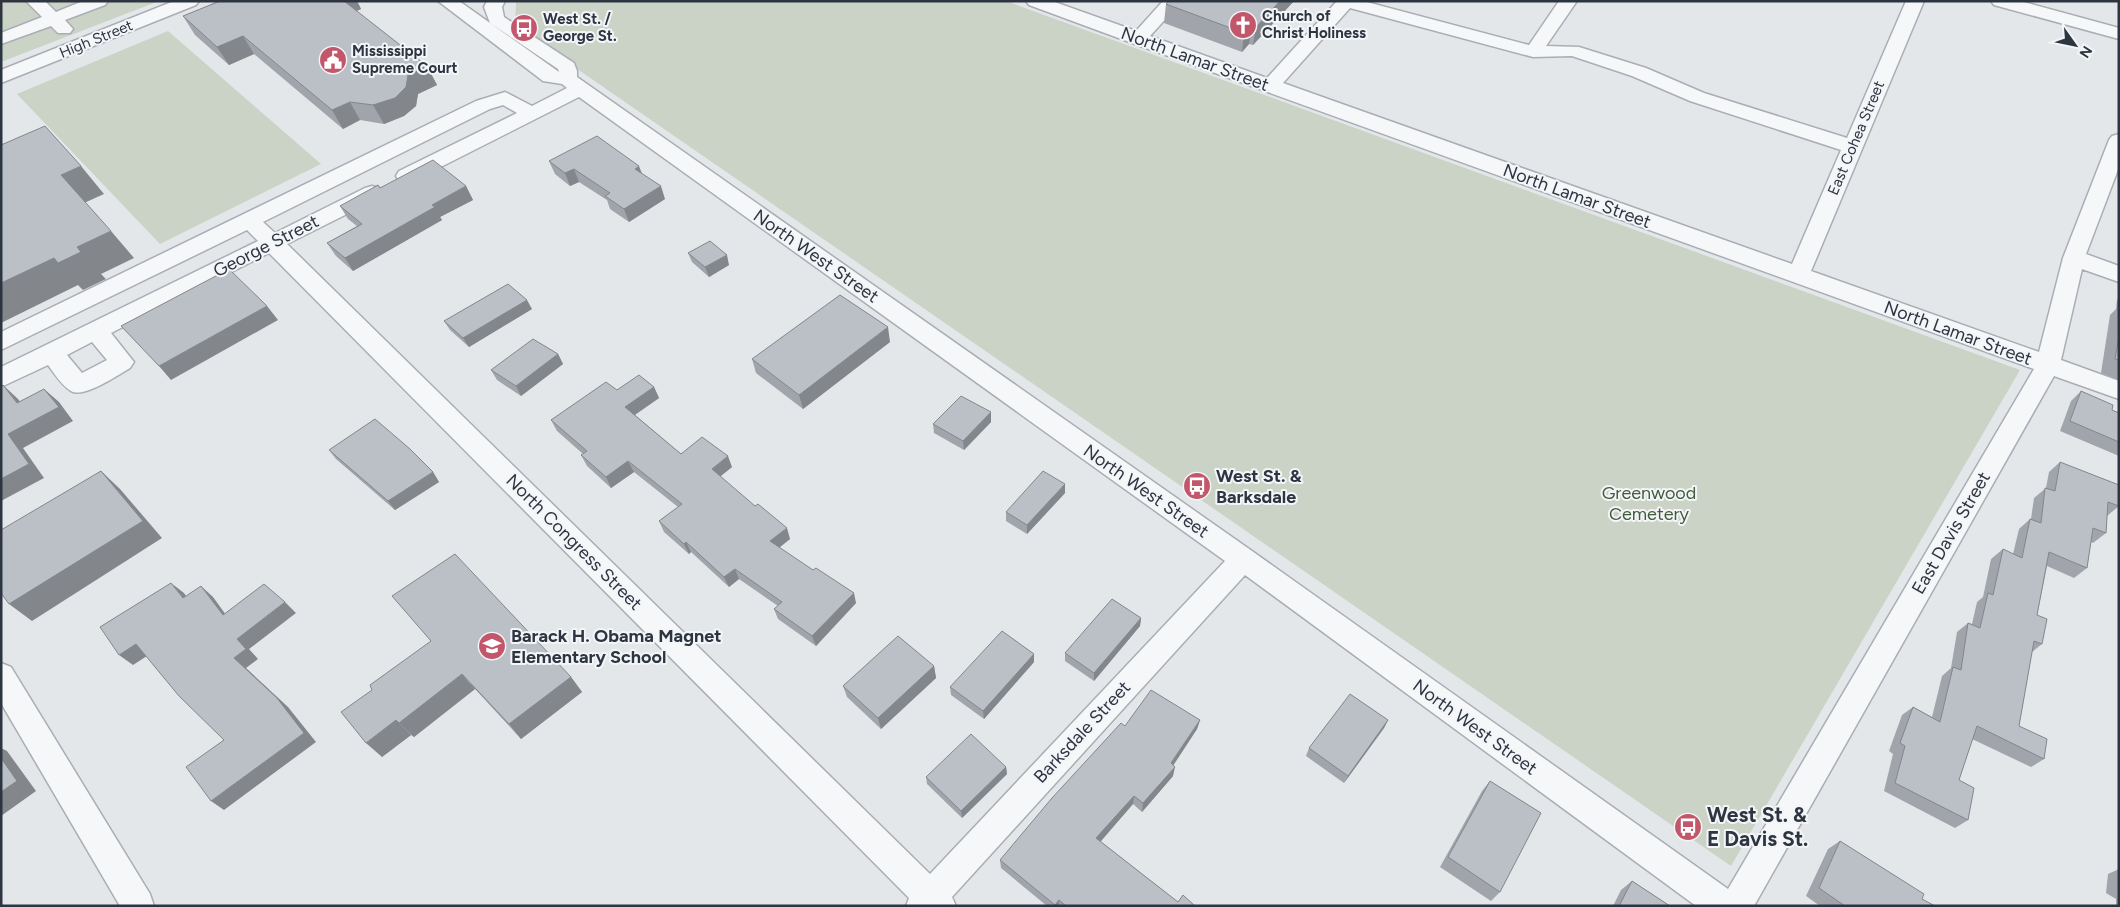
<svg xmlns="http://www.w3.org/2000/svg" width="2120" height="907" viewBox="0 0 2120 907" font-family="Figtree,sans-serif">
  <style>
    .green { fill: #cad3c6 }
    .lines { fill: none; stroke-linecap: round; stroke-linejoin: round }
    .minor-casing { stroke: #a9aeb4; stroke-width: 3 }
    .minor { fill: #f6f7f9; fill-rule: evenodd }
    .wall { fill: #a1a5ab }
    .shaded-wall { fill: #83868b }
    .building { fill: #bbc0c7; stroke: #83868b }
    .labels { text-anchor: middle; stroke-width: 4; stroke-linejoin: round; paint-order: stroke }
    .far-poi-label { font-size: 15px; font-weight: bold; fill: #2d3541; stroke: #f3f5f8; text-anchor: start }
    .far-street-label { font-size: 15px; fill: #2d3541; stroke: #f3f5f8 }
    .street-label { font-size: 18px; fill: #2d3541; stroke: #f3f5f8 }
    .poi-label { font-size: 18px; font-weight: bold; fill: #2d3541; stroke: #f3f5f8; text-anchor: start }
    .park-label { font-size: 18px; fill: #435c3c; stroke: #f3f5f8 }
    .near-poi-label { font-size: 21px; font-weight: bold; fill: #2d3541; stroke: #f3f5f8; text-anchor: start }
  </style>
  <rect width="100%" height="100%" fill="#e4e7ea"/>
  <g class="green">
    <path d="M1,1h158l-158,61z"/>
    <path d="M516,1h490l1014,369 -289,496 -1216,-840z"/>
    <path d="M168,31l153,133 -161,80 -143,-150z"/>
  </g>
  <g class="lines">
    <g class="minor-casing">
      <g id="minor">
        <path d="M26,1h19l11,11 27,-11h25l-3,4 -40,15 8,9 -3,4h-12l-7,-7 -50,18v-11l41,-16z"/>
        <path d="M174,1h25l-3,4 -195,78v-13z"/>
        <path d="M438,1h21l100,71 -1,-3 -68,-46 -6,-16 3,-6h18l-3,6 2,10 70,46 3,8v6l675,474 476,338 306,-520 -902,-326 -103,-38 -3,-4h26l84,30 27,-30h19l-32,35 117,42 70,-77h26l166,44 30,-44h18l-31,45 33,1 67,21 58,25 143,45 59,-137h18l-113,270 228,81 24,-94 46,-118 3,-4 7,-2v33l-33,87 33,12v16l-37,-13 -21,91 58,21v18l-65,-23 -300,530h-58l-451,-331 -293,322 4,9h-50l3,-8 -640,-645 -158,80 23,29 -4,6c-12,7 -47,31 -59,23 -9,-5 -17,-18 -23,-26l-47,22v-20l257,-126 -11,-11 -246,120v-18l475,-231 29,-9 27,14 35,-18 -5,-4 -19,-3zM1350,8l183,49 39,-1 60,20 58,25 151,49 -49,114 -509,-181zM579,97l646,464 -295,313 -643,-630 92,-46 3,-5 -3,-5 -7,-2 -7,2 -90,45 -12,-11 227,-113 13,-4 14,8 -118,58 -3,5 3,5 7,2 7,-2zM92,342l15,18 -25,13 -15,-18z"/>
        <path d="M1991,1h29l99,27v11l-125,-34z"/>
        <path d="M1,663l10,4 139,227 4,12h-34l-119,-203z"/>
      </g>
    </g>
    <use href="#minor" class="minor"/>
  </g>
  <g class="wall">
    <path d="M220,1h137l4,8 -5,2 71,55 10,19 -19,9 -2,12 -12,10 -20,8 -24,-4 -17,9 -89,-75 -25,11 -34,-30 -12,-19z"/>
    <path d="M1294,1l-41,44 -4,-1 -7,8 -78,-29 2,-19z"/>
    <path d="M549,161l93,13 23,25 -36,23 -19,-13 -3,-9 -28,-18 -9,4 -15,-12z"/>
    <path d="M466,186l7,14 -33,17 2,3 -89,51 -17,-15 -9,-13 30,-17 -9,-7 -8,-13 40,-18z"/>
    <path d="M688,253l41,12 -20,12 -17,-15z"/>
    <path d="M2119,298v82l-18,-7 9,-58 6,-6 1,-9z"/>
    <path d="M532,309l-63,38 -19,-17 -6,-9z"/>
    <path d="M890,342l-87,67 -47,-36 -4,-14z"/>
    <path d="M558,354l5,10 -42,32 -24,-16 -6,-10z"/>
    <path d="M654,387l5,11 -24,17 46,39 51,13 -12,9 70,63 -11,8 77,56 -40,43 -38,-27 -4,-10 4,-3 -39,-27 -10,8 -38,-35 -2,2 -25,-22 -5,-11 19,-14 -44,-35 -23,16 -24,-22 -6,-11 2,-1 -26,-23 -6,-11 66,-30z"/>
    <path d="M2081,391l31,19 7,3v43l-59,-25 11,-30z"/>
    <path d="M991,422l-27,28 -30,-17 -1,-9z"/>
    <path d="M329,450l104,22 6,10 -44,28 -59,-51z"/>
    <path d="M2060,462l59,44 -12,10 -1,17 -13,10 -2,-1 -4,26 -13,10 -27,-12 -10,49 5,29 -10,8 -13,74 25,33 -13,8 -59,-28 -13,41 9,40 -13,8 -71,-37 9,-37 -4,-3 13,-36 11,-8 19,10 10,-41 9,-8 6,-36 11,-9 4,1 5,-22 6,-5 8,-38 12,-10 10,5 6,-25 11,-10h1l3,-21 12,-10 3,-16z"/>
    <path d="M1065,493l-38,41 -21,-13v-9z"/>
    <path d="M1141,618l-1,8 -46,55 -29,-20v-8z"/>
    <path d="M1034,654v8l-50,57 -33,-24 -1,-8z"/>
    <path d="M934,666l2,12 -55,51 -34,-32 -4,-11z"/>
    <path d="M571,677l11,15 -61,47 -46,-50 -61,48 -3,-2 -29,22 -10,-67z"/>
    <path d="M1200,720l-3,9 -24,36v11l-31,36 -9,-8 -33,37 78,61 17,4h-148l-46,-38 -1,-8 125,-134z"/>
    <path d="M1388,720l-4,8 -40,55 -38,-27 3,-8z"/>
    <path d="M1006,767l1,7 -45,44 -35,-34 -1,-7z"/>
    <path d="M1490,781l10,111 -9,9 -51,-34 42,-76z"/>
    <path d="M1840,841l82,58 13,7h-115l-14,-10 22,-47z"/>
    <path d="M2119,869v37h-3v-7l-10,-6 2,-19z"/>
    <path d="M1632,881l38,25h-57l8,-16z"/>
  </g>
  <g class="shaded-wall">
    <path d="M340,1h17l4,8 -13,6z"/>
    <path d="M1280,1h14l-41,44 3,-18z"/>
    <path d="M1252,25l-3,19 -7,8 2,-19z"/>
    <path d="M243,36l11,18 -25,11 -12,-18z"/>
    <path d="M427,66l10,19 -19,9 -2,12 -12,10 -20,8 -11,-19 35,-30z"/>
    <path d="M350,102l10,18 -17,9 -11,-19z"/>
    <path d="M81,166l23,28 -20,9 -23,-28z"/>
    <path d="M639,166l5,13 -9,-10z"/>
    <path d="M574,169l5,13 -9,4 -5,-13z"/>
    <path d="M466,186l7,14 -33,17 2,3 -89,51 -8,-13 87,-53z"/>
    <path d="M661,186l4,13 -36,23 -5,-13z"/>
    <path d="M111,231l23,27 -33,16 5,5 -23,11 -5,-5 -77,38v-40z"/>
    <path d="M727,255l2,10 -20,12 -4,-10z"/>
    <path d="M527,300l5,9 -63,38 -6,-9z"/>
    <path d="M267,306l11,14 -107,60 -12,-14z"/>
    <path d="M888,327l2,15 -87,67 -4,-14z"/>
    <path d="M558,354l5,10 -42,32 -5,-10z"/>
    <path d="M3,385l15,14 14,18 -15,-14z"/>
    <path d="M654,387l5,11 -29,20 -5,-11z"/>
    <path d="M44,389l15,13 14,19 -50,27 21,30 -43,23v-22l7,-45z"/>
    <path d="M991,412v10l-27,28 -1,-9z"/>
    <path d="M728,456l4,11 -16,13 -4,-11z"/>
    <path d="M628,461l6,11 -23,16 -5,-11z"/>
    <path d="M101,471l19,18 42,49 -130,83 -23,-17z"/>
    <path d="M433,472l6,10 -44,28 -7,-9z"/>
    <path d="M1065,484v9l-38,41v-9z"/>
    <path d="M787,528l3,11 -16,13 -4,-11z"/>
    <path d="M686,542l5,10 -2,2 -5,-10z"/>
    <path d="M735,569l4,10 -10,8 -5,-10z"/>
    <path d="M171,583l13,10 11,16 -12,-11z"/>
    <path d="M201,586l12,11 21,29 -11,-11z"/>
    <path d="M854,593l2,10 -40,43 -4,-10z"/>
    <path d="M285,602l11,11 -47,36 9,10 -12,9 42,39 28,35 -92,68 -13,-9 93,-68 -70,-75 3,-19z"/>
    <path d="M1141,618l-1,8 -46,55v-8z"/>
    <path d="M136,644l14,10 -17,11 -14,-10z"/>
    <path d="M1034,654v8l-50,57 -1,-8z"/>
    <path d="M934,666l2,12 -55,51 -3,-11z"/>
    <path d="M462,674l13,15 -61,48 -15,-14z"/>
    <path d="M571,677l11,15 -61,47 -12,-15z"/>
    <path d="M396,720l15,15 -29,22 -16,-14z"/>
    <path d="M1200,720l-3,9 -28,43 2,-9z"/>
    <path d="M1388,720l-4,8 -40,55 4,-7z"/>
    <path d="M1,748l6,3 29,40 -35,25z"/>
    <path d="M1006,767l1,7 -45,44 -1,-7z"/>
    <path d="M1175,767l-2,9 -31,36 1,-9z"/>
    <path d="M1134,796l-1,8 -37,43v-9z"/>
    <path d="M1059,900v6h-4v-1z"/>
  </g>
  <g class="building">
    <path d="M220,1h124l83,65 -19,9 -2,12 -11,11 -22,7 -23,-3 -18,8 -89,-74 -26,11 -34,-31z"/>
    <path d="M1169,1h111l-24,26 -4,-2 -8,8 -78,-29z"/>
    <path d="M45,126l36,40 -20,9 50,56 -34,16 4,5 -23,11 -4,-5 -53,25v-138z"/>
    <path d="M597,136l42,30 -4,3 26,17 -37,23 -19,-13 5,-3 -36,-24 -9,4 -16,-12z"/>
    <path d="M433,160l33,26 -34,19 3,2 -90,51 -18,-15 35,-19 -22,-18 38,-21 2,3z"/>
    <path d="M710,241l17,14 -22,12 -17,-14z"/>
    <path d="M229,269l38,37 -108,60 -38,-40z"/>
    <path d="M508,284l19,16 -64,38 -19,-17z"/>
    <path d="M840,295l48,32 -89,68 -47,-36z"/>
    <path d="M2119,337v23l-4,-1z"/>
    <path d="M533,339l25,15 -42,32 -25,-16z"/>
    <path d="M639,375l15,12 -29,20 56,47 21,-17 26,19 -16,13 43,37 3,-2 29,24 -17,13 43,29 3,-2 38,25 -42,43 -38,-27 8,-7 -47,-33 -11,8 -38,-35 -2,2 -25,-23 23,-17 -54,-43 -22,16 -25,-22 6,-4 -36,-31 55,-38 11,8z"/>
    <path d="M3,385l14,18 27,-14 15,18 -51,27 21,30 -28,15v-92z"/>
    <path d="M2081,391l32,14 -1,5 7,3v29l-49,-21z"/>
    <path d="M961,396l30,16 -28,29 -30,-17z"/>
    <path d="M375,419l35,30 23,23 -45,29 -59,-51z"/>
    <path d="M2060,462l59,23v21l-11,-4 -2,31 -13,-5 -6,40 -38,-16 -12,63 10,4 -5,25 -8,-3 -15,85 28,13 -3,20 -67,-33 -18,54 15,8 -6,32 -73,-37 10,-37 -5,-3 13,-36 27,15 13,-55 8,3 7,-47 12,5 8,-35 5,2 10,-46 19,9 8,-39 11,4 4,-35 10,3z"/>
    <path d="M101,471l42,50 -134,83 -8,-11v-63z"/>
    <path d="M1043,471l22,13 -38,41 -21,-13z"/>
    <path d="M455,554l116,123 -62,47 -47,-50 -63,49 -3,-3 -30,23 -25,-31 31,-22 -2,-5 61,-44 -39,-45z"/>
    <path d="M171,583l12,15 18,-12 22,29 41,-31 21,18 -48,37 9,10 -12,9 43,40 27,35 -93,68 -25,-34 38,-27 -45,-44 -43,-52 -17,11 -19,-28z"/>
    <path d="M1112,599l29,19 -47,55 -29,-20z"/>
    <path d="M1002,631l32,23 -51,57 -33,-24z"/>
    <path d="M898,636l36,30 -56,52 -35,-32z"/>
    <path d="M1151,690l49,30 -29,43 4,4 -32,36 -9,-7 -38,42 82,64 5,-7 12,11h-129l-7,-6 -4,5 -55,-45 52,-62 69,-75 4,3z"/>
    <path d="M1350,694l38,26 -40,56 -39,-28z"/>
    <path d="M971,734l35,33 -45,44 -35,-34z"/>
    <path d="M1,758l16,23 -16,11z"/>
    <path d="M1490,781l51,32 -41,79 -52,-35z"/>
    <path d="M1840,841l84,53 -2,5 13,7h-90l-26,-18z"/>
    <path d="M1632,881l38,25h-51z"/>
  </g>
  <defs>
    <g id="church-disc" transform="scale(1.4375)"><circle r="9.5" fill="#c2566a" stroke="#f3f5f8"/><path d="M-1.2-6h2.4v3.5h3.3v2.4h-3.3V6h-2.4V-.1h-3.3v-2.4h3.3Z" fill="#fff"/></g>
    <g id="bus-disc" transform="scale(1.4375)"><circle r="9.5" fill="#c2566a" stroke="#f3f5f8"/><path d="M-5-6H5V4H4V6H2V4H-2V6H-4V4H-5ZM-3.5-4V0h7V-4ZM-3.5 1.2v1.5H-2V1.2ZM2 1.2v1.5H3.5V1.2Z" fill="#fff"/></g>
    <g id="civic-disc" transform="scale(1.4375)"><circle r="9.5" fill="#c2566a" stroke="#f3f5f8"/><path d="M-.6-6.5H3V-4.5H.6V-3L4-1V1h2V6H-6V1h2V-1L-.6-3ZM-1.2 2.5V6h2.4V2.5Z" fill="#fff"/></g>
    <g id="school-disc" transform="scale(1.4375)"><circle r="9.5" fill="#c2566a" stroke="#f3f5f8"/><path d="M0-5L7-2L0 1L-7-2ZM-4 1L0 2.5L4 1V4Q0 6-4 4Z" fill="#fff"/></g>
  </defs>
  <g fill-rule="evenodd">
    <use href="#church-disc" x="1243" y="25"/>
    <use href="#bus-disc" x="524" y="28"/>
    <use href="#civic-disc" x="333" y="60"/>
    <use href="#bus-disc" x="1197" y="486"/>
    <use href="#school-disc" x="492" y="646"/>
    <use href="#bus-disc" x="1688" y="827"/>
  </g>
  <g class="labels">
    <g class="far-poi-label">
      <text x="1262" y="21">Church of<tspan x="1262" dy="17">Christ Holiness</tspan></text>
      <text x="543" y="24">West St. /<tspan x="543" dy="17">George St.</tspan></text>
      <text x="352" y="56">Mississippi<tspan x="352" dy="17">Supreme Court</tspan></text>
    </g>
    <g class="far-street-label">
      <text transform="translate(96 39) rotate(-22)" y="5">High Street</text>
      <text transform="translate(1856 138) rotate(-67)" y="5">East Cohea Street</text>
    </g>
    <g class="street-label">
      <text transform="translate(1195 59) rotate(20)" y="6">North Lamar Street</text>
      <text transform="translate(1577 196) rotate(20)" y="6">North Lamar Street</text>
      <text transform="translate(266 246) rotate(-27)" y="6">George Street</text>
      <text transform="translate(816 256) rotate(35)" y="6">North West Street</text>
      <text transform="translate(1958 333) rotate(20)" y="6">North Lamar Street</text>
      <text transform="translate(1146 491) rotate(35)" y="6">North West Street</text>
      <text transform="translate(1951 533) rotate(-60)" y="6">East Davis Street</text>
      <text transform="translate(574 542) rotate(45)" y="6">North Congress Street</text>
      <text transform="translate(1475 727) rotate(36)" y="6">North West Street</text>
      <text transform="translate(1082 732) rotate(-47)" y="6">Barksdale Street</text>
    </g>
    <g class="poi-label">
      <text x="1216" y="482">West St. &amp;<tspan x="1216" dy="21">Barksdale</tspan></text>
      <text x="511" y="642">Barack H. Obama Magnet<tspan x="511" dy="21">Elementary School</tspan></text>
    </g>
    <g class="park-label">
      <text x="1649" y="499">Greenwood<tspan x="1649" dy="21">Cemetery</tspan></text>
    </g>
    <g class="near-poi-label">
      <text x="1707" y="822">West St. &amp;<tspan x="1707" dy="24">E Davis St.</tspan></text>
    </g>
  </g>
  <rect width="2120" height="907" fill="none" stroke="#2d3541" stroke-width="5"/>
  <g transform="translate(2075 45) rotate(123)" stroke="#f3f5f8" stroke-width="4" paint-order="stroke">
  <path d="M0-4L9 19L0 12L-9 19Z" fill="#2d3541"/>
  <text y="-8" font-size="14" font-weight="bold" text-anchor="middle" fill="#2d3541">N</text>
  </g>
</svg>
